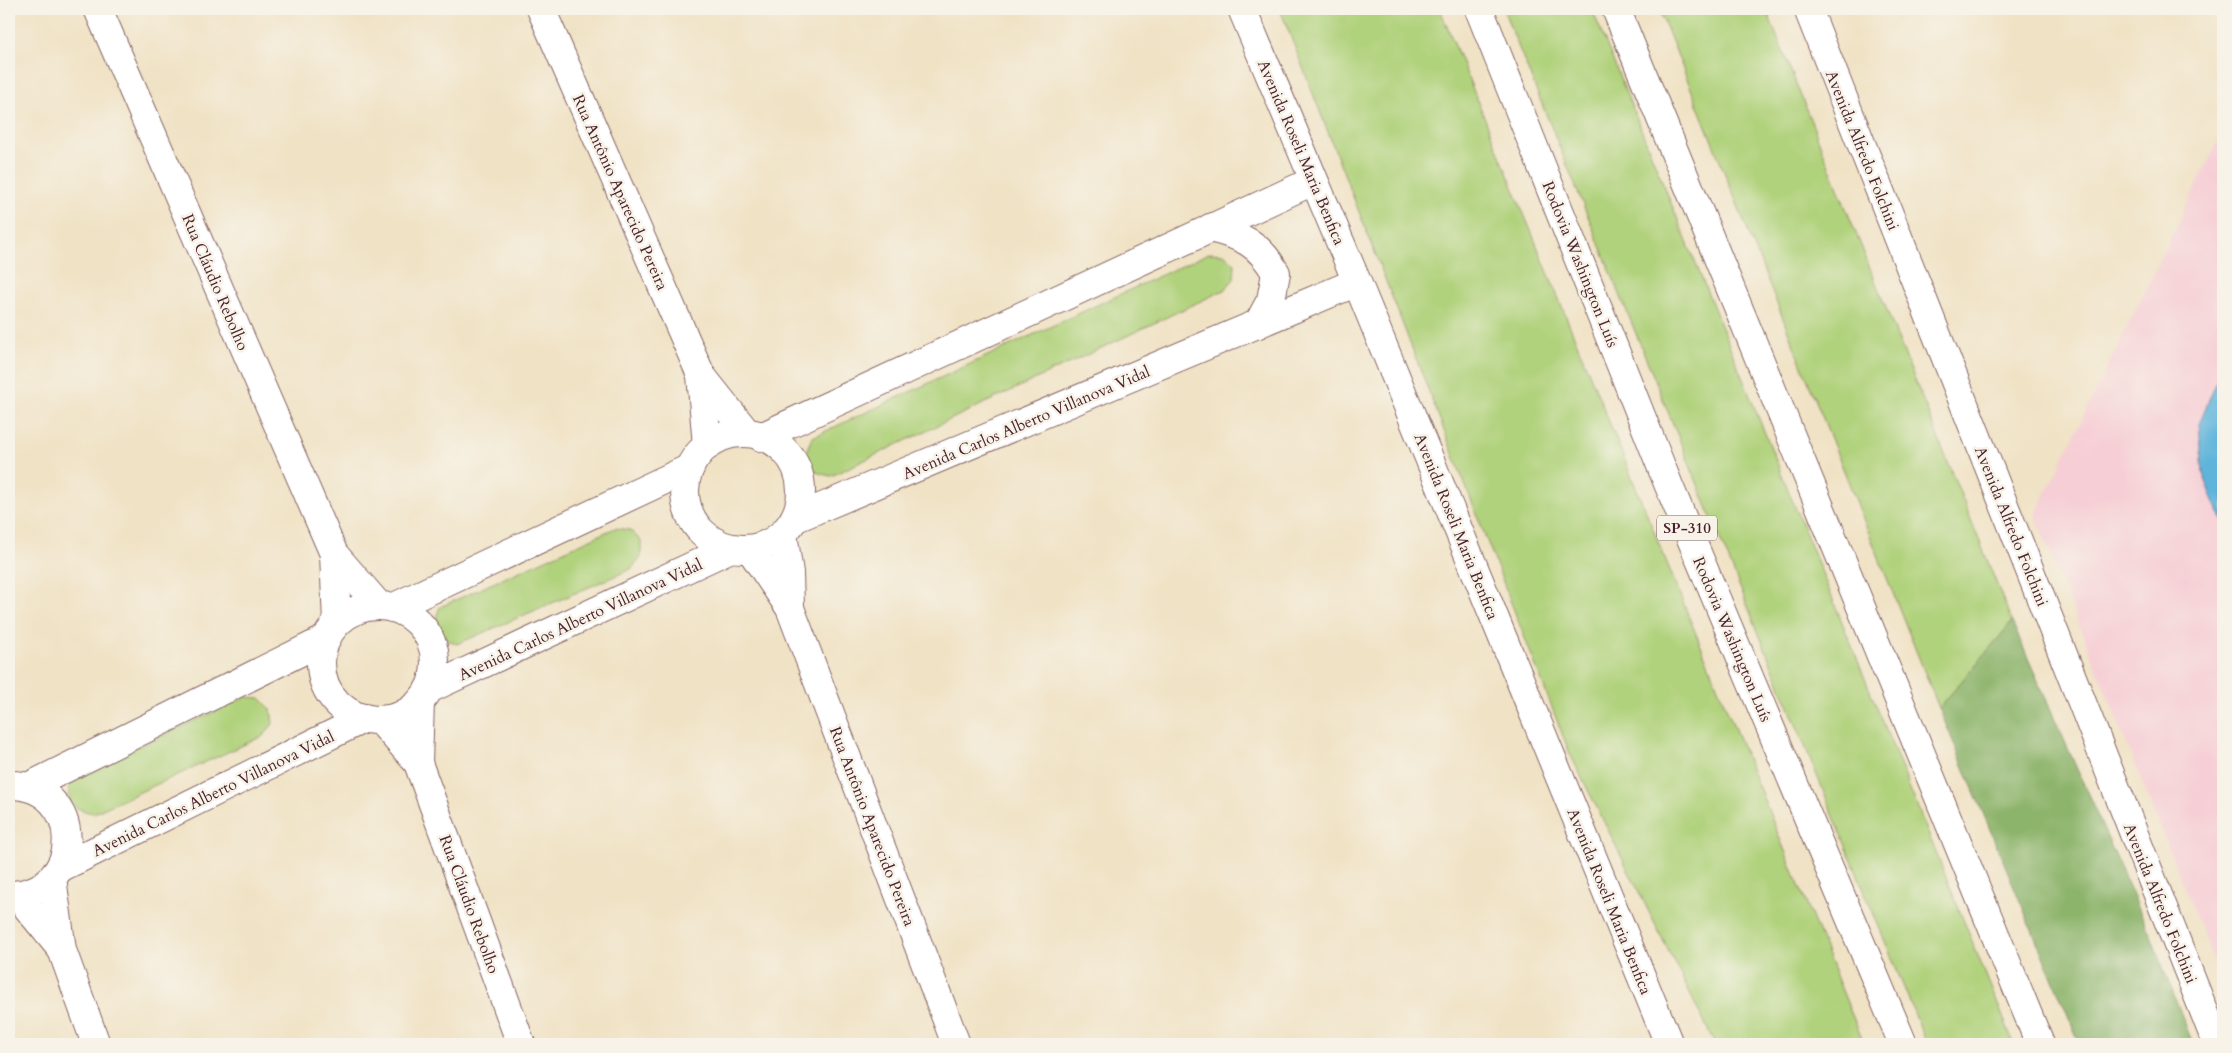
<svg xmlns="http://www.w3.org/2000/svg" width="2232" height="1053" viewBox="0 0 2232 1053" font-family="Cardo,serif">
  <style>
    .built { fill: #f6cfd6 }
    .green { fill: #b0d27b; stroke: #7d7853 }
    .forest { fill: #8cb46b; stroke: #6b6a4b }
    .water { fill: #5fb4db; stroke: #546a83 }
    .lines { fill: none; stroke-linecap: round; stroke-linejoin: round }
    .minor-casing { stroke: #846361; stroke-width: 30 }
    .major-casing { stroke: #846361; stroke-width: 30 }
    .highway-casing { stroke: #846361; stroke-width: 30 }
    .minor { stroke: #fff; stroke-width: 28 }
    .major { stroke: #fff; stroke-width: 28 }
    .highway { stroke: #fff; stroke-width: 28 }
    .labels { text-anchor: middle; stroke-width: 5; stroke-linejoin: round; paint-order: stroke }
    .shield { fill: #f7f3e8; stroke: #7e5f64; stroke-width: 1 }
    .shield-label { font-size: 15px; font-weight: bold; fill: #4a1f2b }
    .street-label { font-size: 16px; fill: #4a1f2b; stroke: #f7f3e8 }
  </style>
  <rect width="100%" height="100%" fill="#f7f3e8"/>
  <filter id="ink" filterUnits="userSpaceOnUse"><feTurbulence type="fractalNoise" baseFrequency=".02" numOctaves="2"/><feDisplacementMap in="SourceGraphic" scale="10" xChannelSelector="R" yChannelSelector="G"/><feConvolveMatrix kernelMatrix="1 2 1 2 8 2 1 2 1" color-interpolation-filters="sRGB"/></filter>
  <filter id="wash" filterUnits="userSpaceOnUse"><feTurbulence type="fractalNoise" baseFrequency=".0096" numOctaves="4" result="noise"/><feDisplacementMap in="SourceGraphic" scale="20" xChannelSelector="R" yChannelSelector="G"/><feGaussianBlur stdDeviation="1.12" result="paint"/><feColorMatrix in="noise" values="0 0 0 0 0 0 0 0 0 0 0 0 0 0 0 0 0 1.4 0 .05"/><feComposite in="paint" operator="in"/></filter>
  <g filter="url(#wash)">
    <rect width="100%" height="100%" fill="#f0e2c5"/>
    <path class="built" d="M2223,131v853l-188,-469z"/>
    <g class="green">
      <path d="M1280,9h160l424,1035h-149l-145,-290z"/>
      <path d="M1503,9h89l422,1035h-87z"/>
      <path d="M1659,9h107l246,613 -73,86z"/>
      <path d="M1209,253l15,1 11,10 -1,15 -10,11 -393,186c-25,-4 -32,-17 -18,-39z"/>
      <path d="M615,528l15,2 11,11v16l-10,12 -174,75c-20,-7 -26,-17 -17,-37z"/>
      <path d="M246,697l14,1 11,11 2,15 -10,12 -169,77c-23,-3 -30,-14 -22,-36z"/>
    </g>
    <path class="forest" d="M2012,622l138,312 43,110h-113l-141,-336z"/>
    <path class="water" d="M2223,365v158l-20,-49 -4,-50z"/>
  </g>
  <g filter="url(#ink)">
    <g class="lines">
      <g class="minor-casing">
        <g id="minor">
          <path d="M98,9l236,545 45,52"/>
          <path d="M541,9l160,366 46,58"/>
          <path d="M1210,228c32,8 49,15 66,45l-5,27 -13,24"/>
          <path d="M701,375l6,71"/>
          <circle cx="743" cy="491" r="58"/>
          <path d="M761,437l552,-256"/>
          <path d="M794,519l563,-237"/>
          <path d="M783,534l6,39 1,35"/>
          <path d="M750,549l40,59 166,436"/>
          <path d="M334,554l3,69"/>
          <circle cx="378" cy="663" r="57"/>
          <path d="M392,608l298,-140"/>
          <path d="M429,689l302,-141"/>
          <path d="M380,720l38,43 103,281"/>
          <path d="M418,763l2,-61"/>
          <path d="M9,785c76,-1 78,109 0,110"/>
          <path d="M28,787l298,-148"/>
          <path d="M60,868l305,-150"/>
          <path d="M52,878l10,72 34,94"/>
          <path d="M17,895l45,55"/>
        </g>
      </g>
      <g class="major-casing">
        <g id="major">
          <path d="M1242,9l115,273 312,762"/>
          <path d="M1808,9l409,1035"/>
        </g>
      </g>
      <g class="highway-casing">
        <g id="highway">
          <path d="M1479,9l190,477 234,558"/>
          <path d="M1616,9l424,1035"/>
        </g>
      </g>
      <use href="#minor" class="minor"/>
      <use href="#major" class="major"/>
      <use href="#highway" class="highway"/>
    </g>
  </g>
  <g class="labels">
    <rect class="shield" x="1657" y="515.5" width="60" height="25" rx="4"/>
    <g class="shield-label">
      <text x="1687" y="533">SP-310</text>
    </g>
    <g class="street-label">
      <text transform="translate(1863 150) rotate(68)" y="6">Avenida Alfredo Folchini</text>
      <text transform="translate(1302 152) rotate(67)" y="6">Avenida Roseli Maria Benfica</text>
      <text transform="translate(621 192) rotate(66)" y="6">Rua Antônio Aparecido Pereira</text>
      <text transform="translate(1581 264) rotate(68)" y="6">Rodovia Washington Luís</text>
      <text transform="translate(216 282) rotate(67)" y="6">Rua Cláudio Rebolho</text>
      <text transform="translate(1026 422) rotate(-23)" y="6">Avenida Carlos Alberto Villanova Vidal</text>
      <text transform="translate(1457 526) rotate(68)" y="6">Avenida Roseli Maria Benfica</text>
      <text transform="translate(2012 526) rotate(68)" y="6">Avenida Alfredo Folchini</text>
      <text transform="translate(580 619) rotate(-25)" y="6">Avenida Carlos Alberto Villanova Vidal</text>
      <text transform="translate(1733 639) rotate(67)" y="6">Rodovia Washington Luís</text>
      <text transform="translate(213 793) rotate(-26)" y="6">Avenida Carlos Alberto Villanova Vidal</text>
      <text transform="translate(873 826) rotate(69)" y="6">Rua Antônio Aparecido Pereira</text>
      <text transform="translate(1610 901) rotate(68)" y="6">Avenida Roseli Maria Benfica</text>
      <text transform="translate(2161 903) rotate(68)" y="6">Avenida Alfredo Folchini</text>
      <text transform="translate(470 904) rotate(70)" y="6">Rua Cláudio Rebolho</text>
    </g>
  </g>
  <rect width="2232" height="1053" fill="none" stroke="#f7f3e8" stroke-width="30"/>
</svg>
